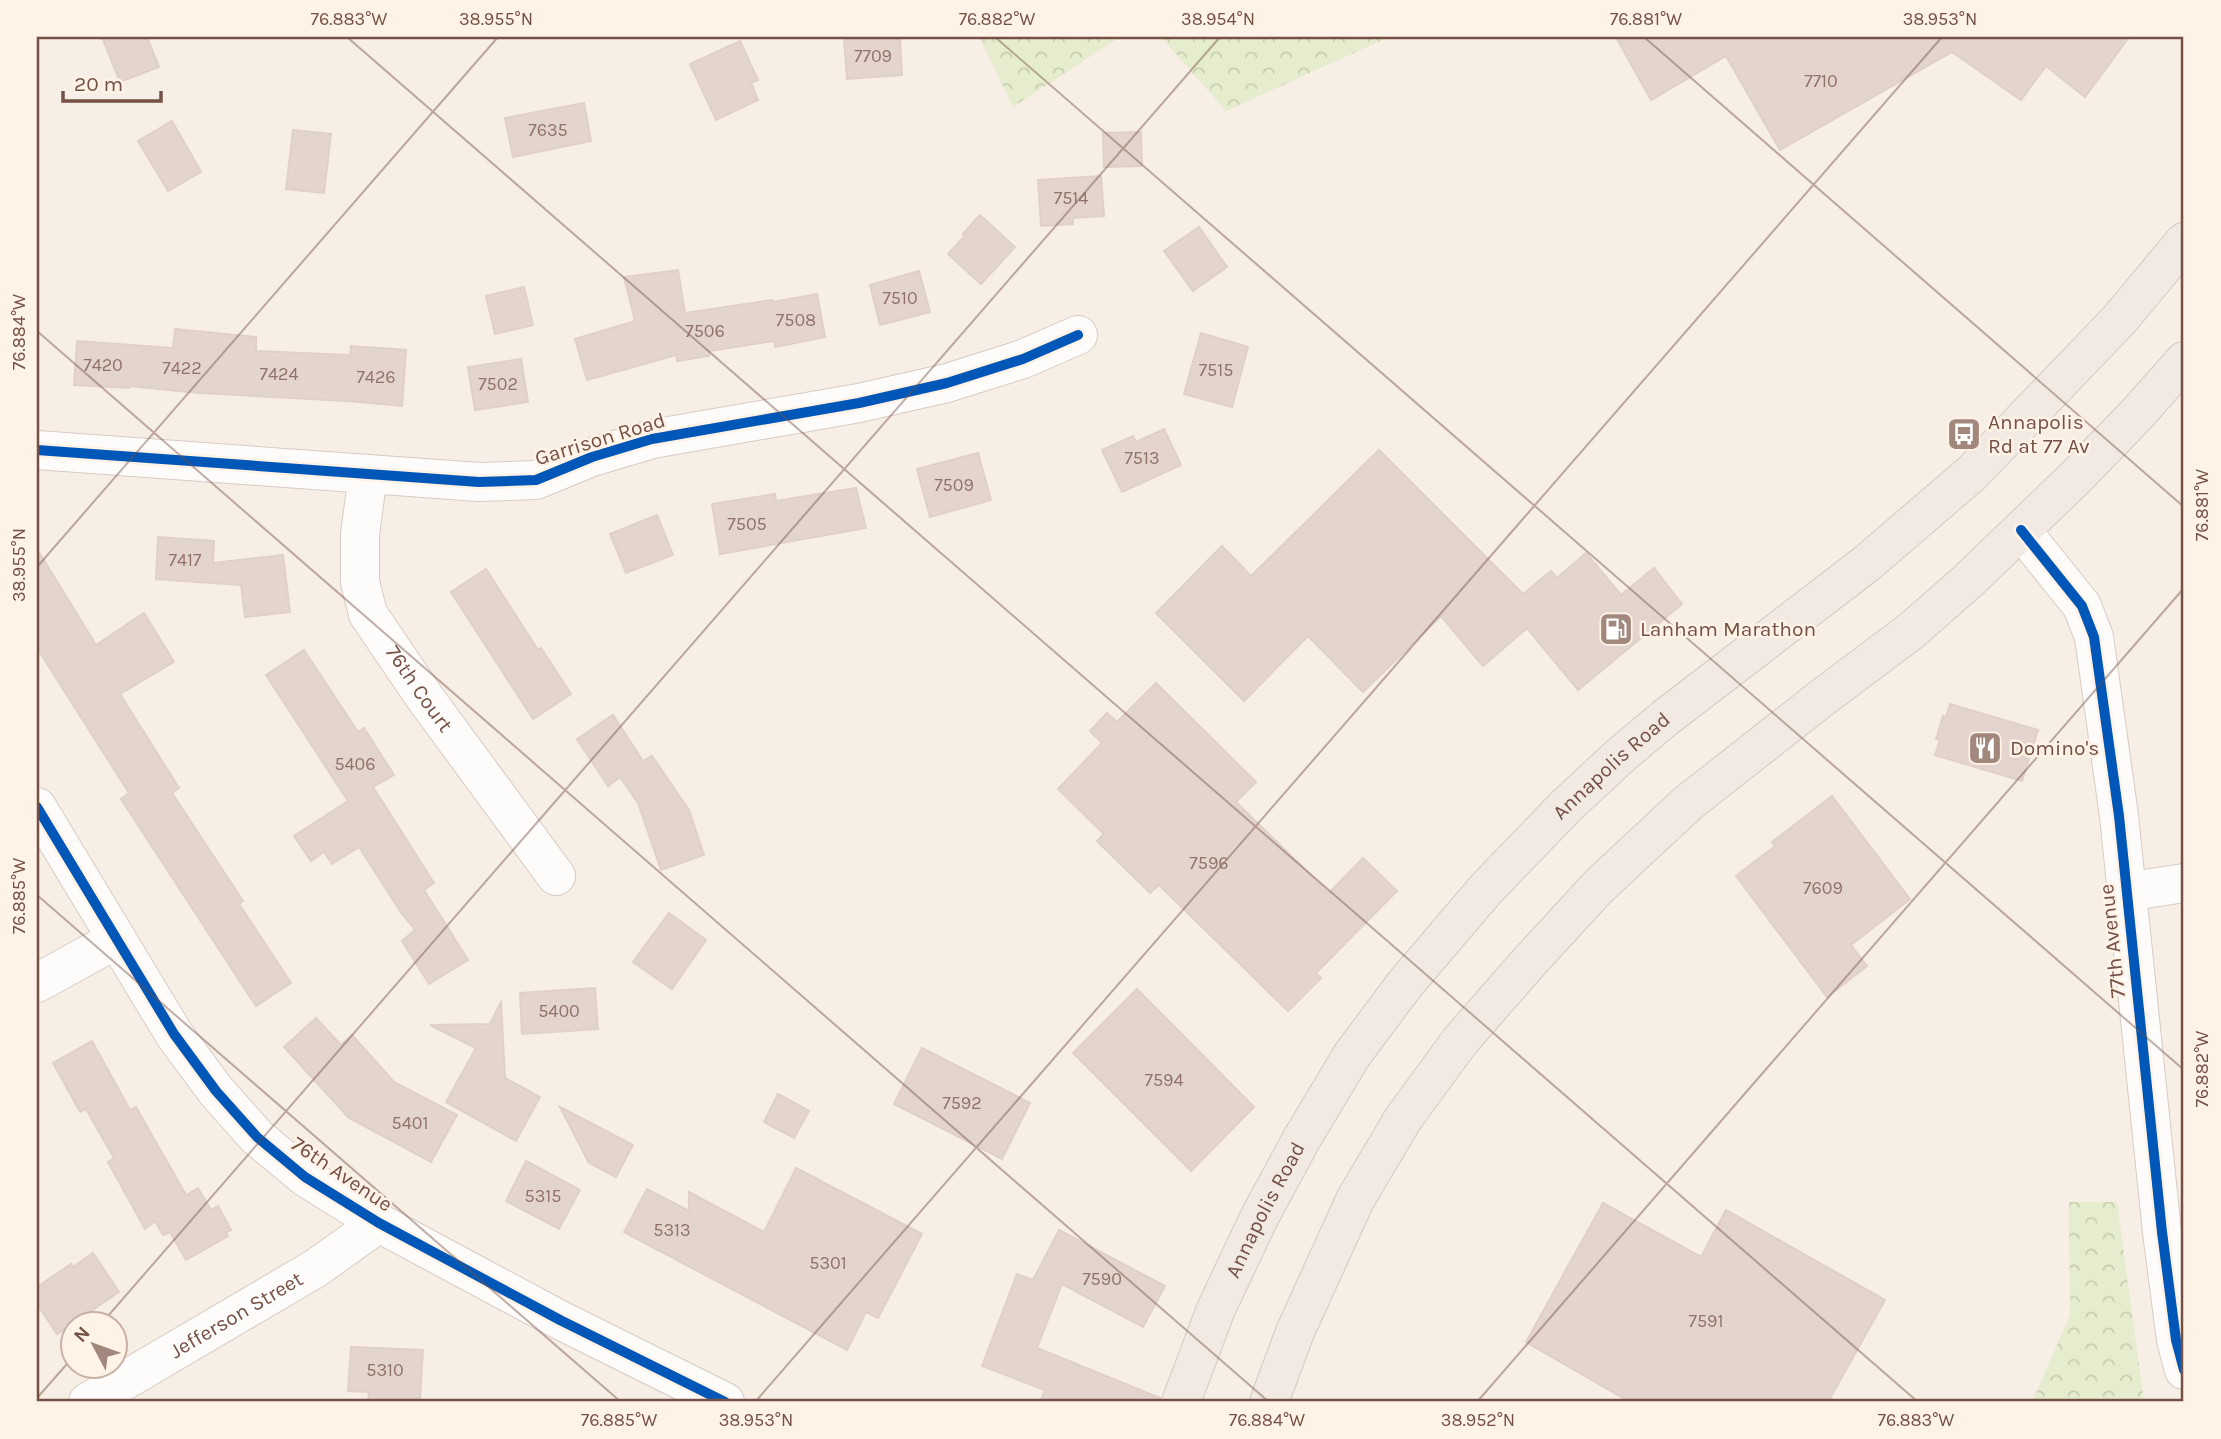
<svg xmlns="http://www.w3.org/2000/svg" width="2221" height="1439" viewBox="0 0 2221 1439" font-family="Karla,sans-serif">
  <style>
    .forest { fill: url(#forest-crowns) }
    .building { fill: #e3d5cd; stroke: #e0d0c7; stroke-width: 2 }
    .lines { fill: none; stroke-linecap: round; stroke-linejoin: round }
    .minor-casing { stroke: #d8cbc4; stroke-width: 40 }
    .major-casing { stroke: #d5c8c2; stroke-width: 40 }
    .minor { stroke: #fefcfb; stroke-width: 38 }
    .major { stroke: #f2eae2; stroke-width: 38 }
    .cycleway-casing { stroke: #fff2e6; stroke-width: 15 }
    .cycleway { stroke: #0057b8; stroke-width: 10 }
    .ticks { fill: none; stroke: #755045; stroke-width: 2; stroke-opacity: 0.45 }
    .labels { text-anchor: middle; stroke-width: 5; stroke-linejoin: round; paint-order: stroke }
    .number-label { font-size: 18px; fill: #927369 }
    .poi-label { font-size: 21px; fill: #755045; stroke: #fff2e6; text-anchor: start }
    .street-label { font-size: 21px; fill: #755045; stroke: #fff2e6 }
    .neatline { fill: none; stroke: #755045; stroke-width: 2.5 }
    .ticks-label { font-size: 18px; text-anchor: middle; fill: #755045 }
  </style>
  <defs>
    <pattern id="forest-crowns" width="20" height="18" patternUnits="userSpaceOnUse" patternTransform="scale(1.75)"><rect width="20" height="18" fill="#e5edce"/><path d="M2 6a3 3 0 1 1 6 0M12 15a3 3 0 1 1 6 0" fill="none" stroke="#c8cdb2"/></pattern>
  </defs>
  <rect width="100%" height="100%" fill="#f7eee5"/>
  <g class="forest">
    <path d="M979,37h141l-107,70z"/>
    <path d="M1161,37h228l-163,74z"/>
    <path d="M2069,1202h48l27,200h-112l38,-87z"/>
  </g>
  <g class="building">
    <path d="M102,37h45l12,30 -39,15z"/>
    <path d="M844,37h56l2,38 -55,4z"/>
    <path d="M1616,37h513l-44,60 -39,-31 -25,34 -69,-48 -172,98 -54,-94 -75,44z"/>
    <path d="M740,41l18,39 -7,3 7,17 -42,20 -26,-56z"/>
    <path d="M584,103l7,38 -78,16 -8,-39z"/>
    <path d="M172,121l29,51 -33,19 -30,-50z"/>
    <path d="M293,130l38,4 -7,59 -38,-4z"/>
    <path d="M1141,132l1,34 -38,1 -1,-34z"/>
    <path d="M1101,176l3,40 -31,2v6l-32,2 -3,-46z"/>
    <path d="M980,215l35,32 -34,37 -33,-30 17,-18 -2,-2z"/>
    <path d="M1199,227l28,40 -34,24 -29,-40z"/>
    <path d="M678,270l7,43 88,-13v2l44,-8 8,43 -50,10 -1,-6 -65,10v5l-32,5 -1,-6 -89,25 -12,-41 60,-18 -11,-44z"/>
    <path d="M919,271l11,41 -50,13 -10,-40z"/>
    <path d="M524,287l9,38 -38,9 -9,-38z"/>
    <path d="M175,329l81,8v14l94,4 1,-9 55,4 -4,56 -55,-5 -148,-8 -70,-7v2l-55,-3 3,-44 96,7z"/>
    <path d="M1201,333l47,14 -16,60 -48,-13z"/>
    <path d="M521,359l7,43 -53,8 -7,-43z"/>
    <path d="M1164,429l17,36 -59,27 -20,-42 31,-14 3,6z"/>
    <path d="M1379,450l144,144 28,-23 6,7 29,-25 35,42 33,-27 28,36 -104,86 -51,-62 -44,38 -42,-50 -78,76 -55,-56 -64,65 -88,-88 66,-67 29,30z"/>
    <path d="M978,453l13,47 -61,17 -13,-48z"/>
    <path d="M856,488l10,40 -146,26 -8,-50 63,-10 1,7z"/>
    <path d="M657,515l16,40 -47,18 -16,-39z"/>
    <path d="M158,537l56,4 -1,22 70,-8 7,57 -45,5 -4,-32 -85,-6z"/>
    <path d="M37,549l59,96 48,-32 30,49 -54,32 59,94 -7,5 71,108 -4,3 52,79 -35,23 -135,-207 8,-6 -92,-145z"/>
    <path d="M486,569l52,81 3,-2 30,46 -38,25 -82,-127z"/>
    <path d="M304,650l54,82 6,-4 30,47 -21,12 61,96 -10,7 44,70 -39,24 -27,-43 13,-11 -15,-19 -41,-64 -27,17 -8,-12 -13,9 -17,-25 54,-35 -82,-126z"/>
    <path d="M1156,683l100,99 -20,20 93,91 34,-35 34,33 -81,82 5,5 -33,33 -129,-126 -9,8 -53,-52 7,-7 -46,-45 44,-46 -12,-12 17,-18 10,9z"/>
    <path d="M1950,704l88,26 -16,51 -87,-26 5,-15 -4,-1 7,-23 3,1z"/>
    <path d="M613,715l30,46 9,-5 37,54 15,45 -43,15 -23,-67 -18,-26 -12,9 -31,-47z"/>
    <path d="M1832,796l78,103 -59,46 16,21 -40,31 -91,-121 39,-30 -3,-4z"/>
    <path d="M669,913l37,27 -34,49 -39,-27z"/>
    <path d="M595,988l3,41 -76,5 -2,-41z"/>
    <path d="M1137,989l117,118 -63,64 -118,-118z"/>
    <path d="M501,1002l4,76 35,19 -24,44 -70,-39 30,-54 -46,-23 60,-1z"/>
    <path d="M316,1018l25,27 11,-10 42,47 63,33 -26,47 -82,-44 -65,-71z"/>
    <path d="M92,1041l38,69 6,-3 50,88 12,-7 13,22 7,-4 13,24 -5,2 2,4 -42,24 -16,-28 -7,3 -8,-14 -10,8 -37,-67 6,-4 -28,-49 -6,3 -27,-49z"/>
    <path d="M922,1048l108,55 -28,56 -108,-55z"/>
    <path d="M778,1094l31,17 -15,27 -30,-16z"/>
    <path d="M560,1107l73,38 -17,32 -27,-14z"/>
    <path d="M526,1161l54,29 -21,39 -53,-28z"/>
    <path d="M796,1168l126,66 -44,84 -12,-6 -19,38 -223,-118 23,-43 42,22v-19l75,40z"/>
    <path d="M1603,1203l98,54 25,-47 159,90 -57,102h-198l-104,-60z"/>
    <path d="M1059,1230l106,56 -22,41 -81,-43 -25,64 123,50v4h-120l5,-12 -63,-24 35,-92 16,6z"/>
    <path d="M93,1253l26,39 -62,42 -20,-30v-17l34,-23 2,3z"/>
    <path d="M351,1347l72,3 -3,48h-5v4h-47l1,-10 -21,-1z"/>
  </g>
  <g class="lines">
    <g class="minor-casing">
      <g id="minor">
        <path d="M37,450l442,32 57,-2 56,-23 60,-18 207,-36 88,-20 76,-24 55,-24"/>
        <path id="s1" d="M368,475l-8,59v48l8,32 57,84 131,178"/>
        <path d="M2021,530l61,76 12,31 25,179 43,416 14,108 8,30"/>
        <path d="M37,807l137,227 42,57 41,46 48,40 74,46 181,97 165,82"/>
        <path d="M2126,892l58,-9"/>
        <path d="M37,983l80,-44"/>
        <path id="s2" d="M88,1402l228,-134 63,-45"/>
      </g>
    </g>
    <g class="major-casing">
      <g id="major">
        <path id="s3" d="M1181,1402l35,-93 43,-91 42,-78 51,-85 53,-71 81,-95 79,-82 56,-52 44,-37 201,-154 106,-91 147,-153 65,-78"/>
        <path d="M1269,1402l26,-70 60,-132 48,-81 57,-78 69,-79 70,-76 89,-83 135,-106 88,-66 57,-50 107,-103 63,-65 46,-52"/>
      </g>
    </g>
    <use href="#minor" class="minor"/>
    <use href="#major" class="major"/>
    <g class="cycleway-casing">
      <g id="cycleway">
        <path d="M37,450l442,32 57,-2 56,-23 60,-18 207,-36 88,-20 76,-24 55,-24"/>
        <path d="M2021,530l61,76 12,31 25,179 43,416 14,108 8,30"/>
        <path d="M37,807l137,227 42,57 41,46 48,40 74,46 181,97 165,82"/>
      </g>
    </g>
    <use href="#cycleway" class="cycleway"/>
  </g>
  <path class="ticks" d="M347,37l1571,1365M995,37l1189,1033M1644,37l540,470M37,331l1232,1071M37,567l461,-530M37,895l584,507M101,1324l1119,-1287M37,1398l37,-42M755,1402l1187,-1365M1477,1402l707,-814"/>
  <defs>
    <g id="bus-square" transform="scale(1.75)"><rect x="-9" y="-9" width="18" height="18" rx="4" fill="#a2877d" stroke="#fff2e6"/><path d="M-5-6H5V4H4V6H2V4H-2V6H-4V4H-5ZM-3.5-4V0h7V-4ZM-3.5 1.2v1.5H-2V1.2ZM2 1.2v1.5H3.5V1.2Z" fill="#fff"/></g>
    <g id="fuel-square" transform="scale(1.75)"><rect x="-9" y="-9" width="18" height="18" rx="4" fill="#a2877d" stroke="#fff2e6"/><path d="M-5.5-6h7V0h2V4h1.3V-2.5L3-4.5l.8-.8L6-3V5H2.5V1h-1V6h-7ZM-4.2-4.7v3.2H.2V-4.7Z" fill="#fff"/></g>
    <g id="restaurant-square" transform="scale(1.75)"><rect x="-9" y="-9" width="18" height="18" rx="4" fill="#a2877d" stroke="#fff2e6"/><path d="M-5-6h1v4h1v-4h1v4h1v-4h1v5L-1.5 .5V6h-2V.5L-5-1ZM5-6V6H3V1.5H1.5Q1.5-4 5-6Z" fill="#fff"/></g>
  </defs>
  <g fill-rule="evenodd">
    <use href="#bus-square" x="1964" y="434"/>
    <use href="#fuel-square" x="1616" y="629"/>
    <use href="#restaurant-square" x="1985" y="748"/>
  </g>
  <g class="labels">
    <g class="number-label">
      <text x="873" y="62">7709</text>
      <text x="1821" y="87">7710</text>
      <text x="548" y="136">7635</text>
      <text x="1071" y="204">7514</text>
      <text x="900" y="304">7510</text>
      <text x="796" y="326">7508</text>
      <text x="705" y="337">7506</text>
      <text x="103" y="371">7420</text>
      <text x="182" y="374">7422</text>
      <text x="1216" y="376">7515</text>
      <text x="279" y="380">7424</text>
      <text x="376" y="383">7426</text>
      <text x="498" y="390">7502</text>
      <text x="1142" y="464">7513</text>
      <text x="954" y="491">7509</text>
      <text x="747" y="530">7505</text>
      <text x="185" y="566">7417</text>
      <text x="355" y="770">5406</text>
      <text x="1209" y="869">7596</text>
      <text x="1823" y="894">7609</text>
      <text x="559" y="1017">5400</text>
      <text x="1164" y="1086">7594</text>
      <text x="962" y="1109">7592</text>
      <text x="410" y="1129">5401</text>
      <text x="543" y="1202">5315</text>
      <text x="672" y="1236">5313</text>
      <text x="828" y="1269">5301</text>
      <text x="1102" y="1285">7590</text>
      <text x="1706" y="1327">7591</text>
      <text x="385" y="1376">5310</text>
    </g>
    <g class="poi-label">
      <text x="1988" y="429">Annapolis<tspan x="1988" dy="24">Rd at 77 Av</tspan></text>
      <text x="1640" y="636">Lanham Marathon</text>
      <text x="2010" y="755">Domino's</text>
    </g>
    <g class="street-label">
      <text transform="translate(600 439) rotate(-17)" y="7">Garrison Road</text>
      <text dy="7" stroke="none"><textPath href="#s1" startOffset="231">76th Court</textPath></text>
      <text dy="7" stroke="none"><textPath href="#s3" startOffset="777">Annapolis Road</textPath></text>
      <text transform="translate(2112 941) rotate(-96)" y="7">77th Avenue</text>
      <text transform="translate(342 1174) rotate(34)" y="7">76th Avenue</text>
      <text dy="7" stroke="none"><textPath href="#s3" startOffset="210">Annapolis Road</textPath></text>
      <text dy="7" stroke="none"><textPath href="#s2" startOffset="172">Jefferson Street</textPath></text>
    </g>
  </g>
  <rect width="2221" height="1439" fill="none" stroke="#fff2e6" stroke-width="77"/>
  <g transform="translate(94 1345) rotate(311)"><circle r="33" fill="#fff2e6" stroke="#c8b1a6" stroke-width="2"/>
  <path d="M0-5L12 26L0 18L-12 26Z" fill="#a2877d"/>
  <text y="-10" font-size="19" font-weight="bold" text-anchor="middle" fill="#755045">N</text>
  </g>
  <path d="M63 91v10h98v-10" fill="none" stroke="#755045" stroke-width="3.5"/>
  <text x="74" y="91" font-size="21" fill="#755045" stroke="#fff2e6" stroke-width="5" paint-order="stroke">20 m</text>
  <rect x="38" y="38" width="2144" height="1362" class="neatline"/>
  <g class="ticks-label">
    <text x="349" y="25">76.883°W</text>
    <text x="496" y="25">38.955°N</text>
    <text x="997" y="25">76.882°W</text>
    <text x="1218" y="25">38.954°N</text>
    <text x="1646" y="25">76.881°W</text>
    <text x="1940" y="25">38.953°N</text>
    <text transform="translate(19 332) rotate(-90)" y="6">76.884°W</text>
    <text transform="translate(2202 505) rotate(-90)" y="6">76.881°W</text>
    <text transform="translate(19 565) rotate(-90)" y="6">38.955°N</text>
    <text transform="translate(19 896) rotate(-90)" y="6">76.885°W</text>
    <text transform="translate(2202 1069) rotate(-90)" y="6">76.882°W</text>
    <text x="619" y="1426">76.885°W</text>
    <text x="756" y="1426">38.953°N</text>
    <text x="1267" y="1426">76.884°W</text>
    <text x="1478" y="1426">38.952°N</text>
    <text x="1916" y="1426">76.883°W</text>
  </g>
</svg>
